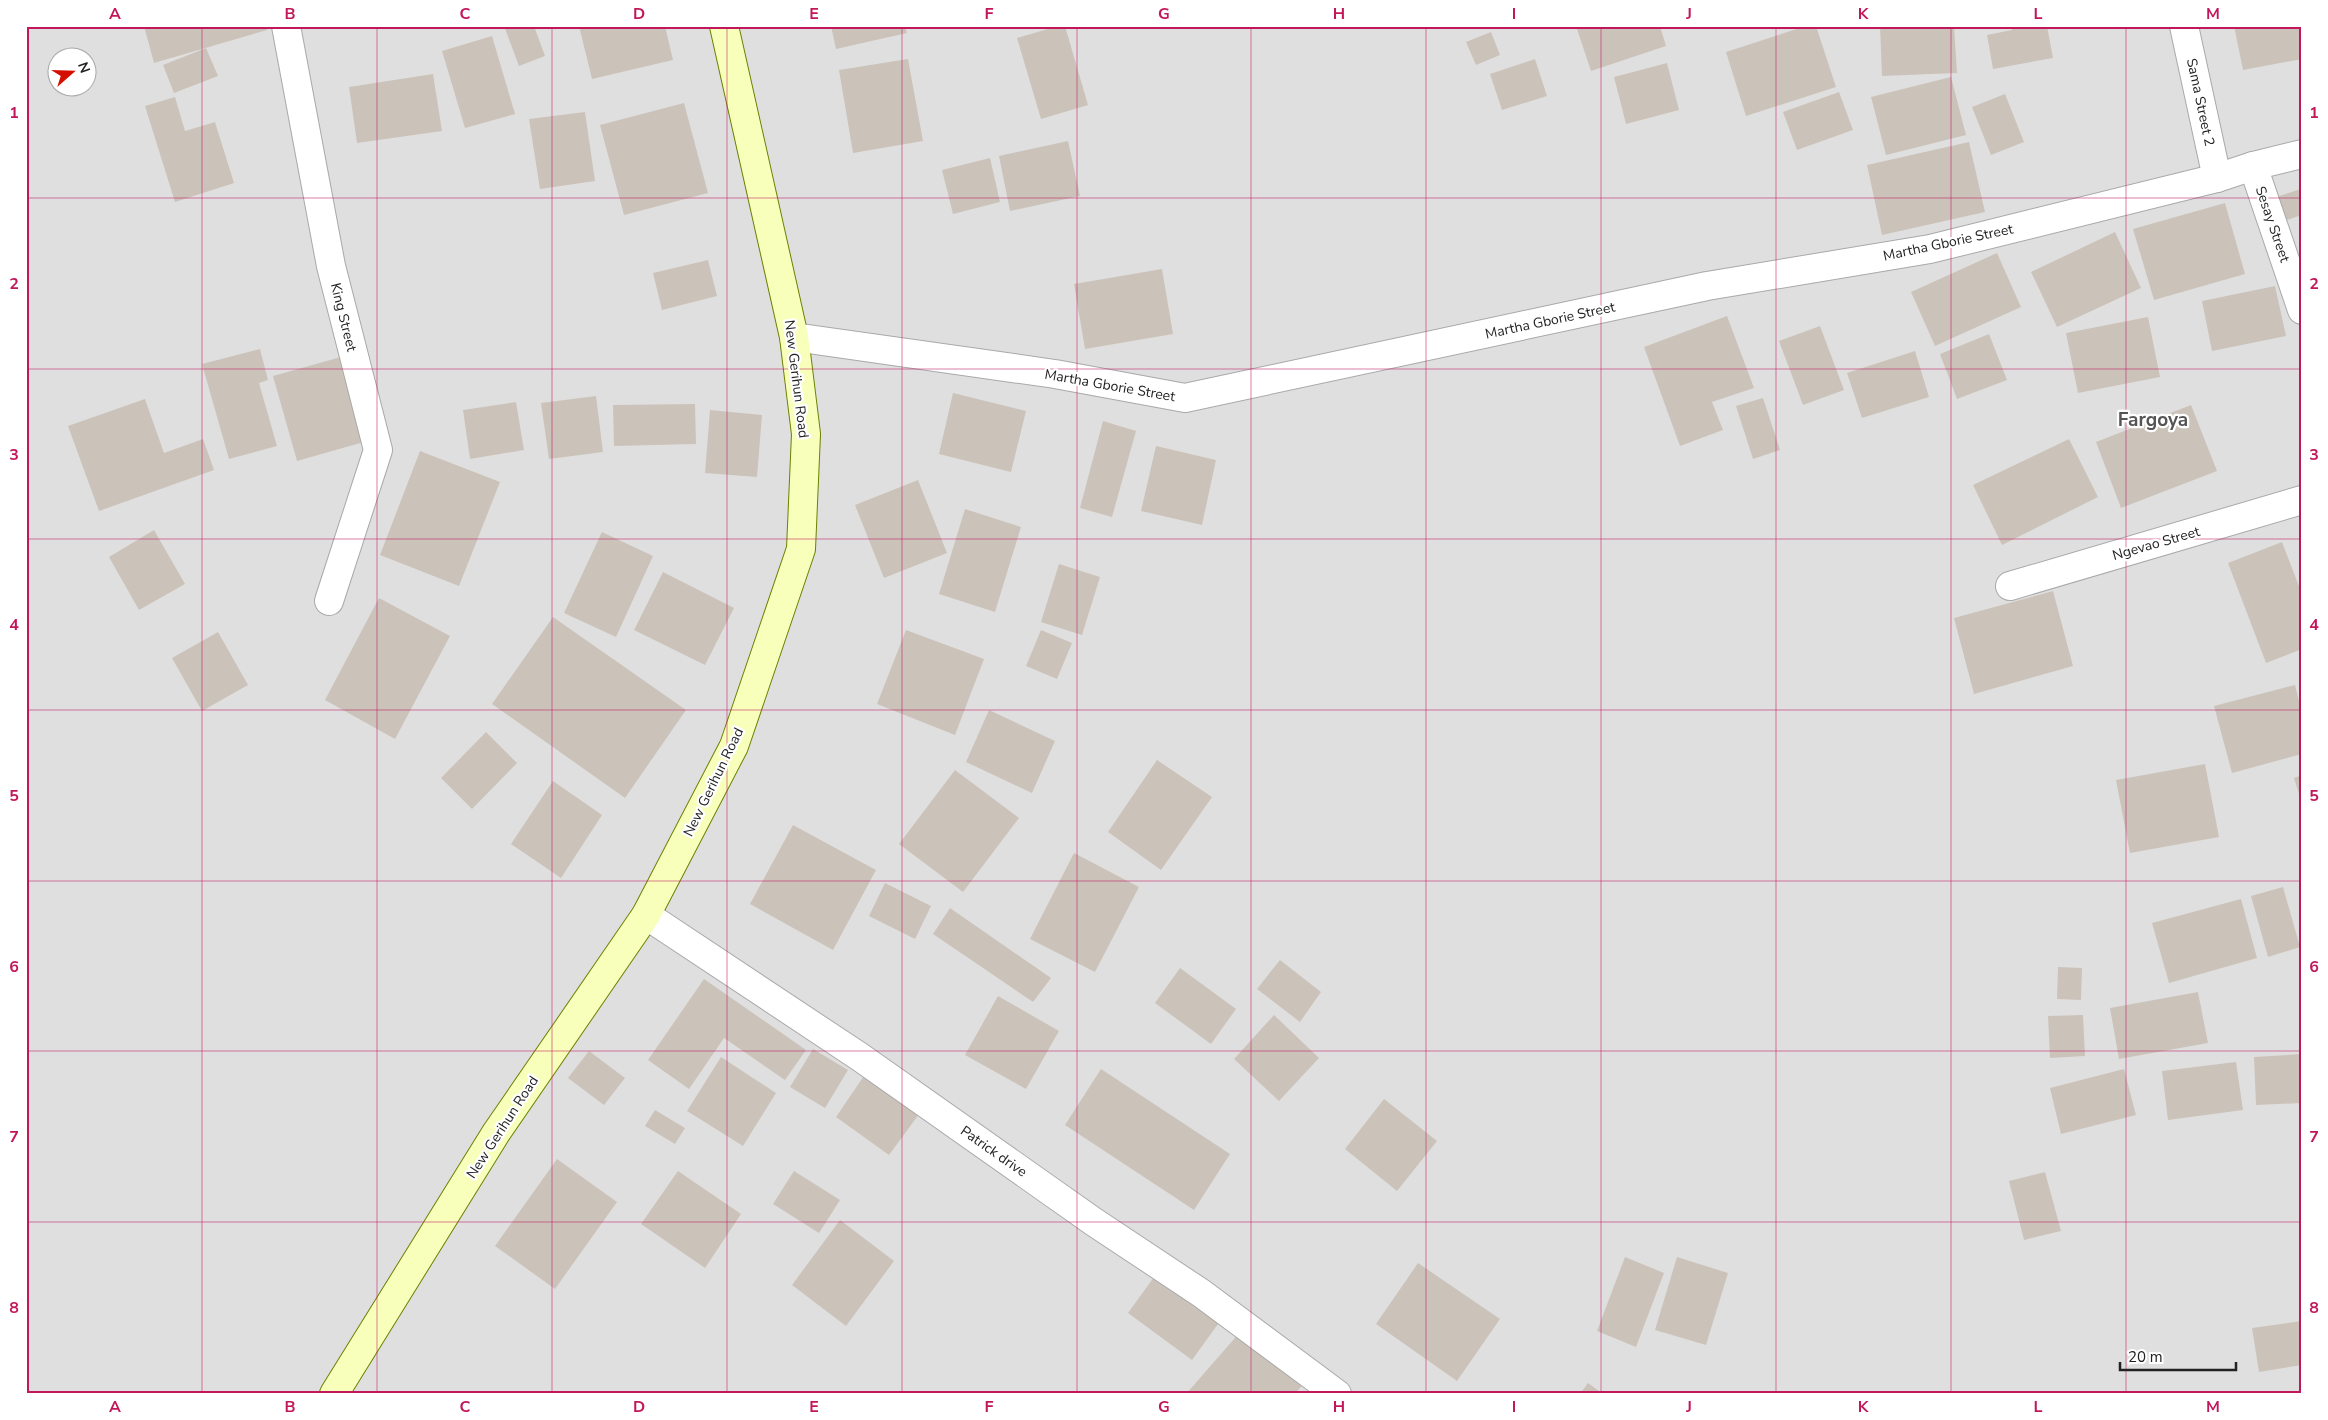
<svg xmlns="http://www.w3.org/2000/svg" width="2328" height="1420" viewBox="0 0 2328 1420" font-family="'Nunito Sans',sans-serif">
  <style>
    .residential { fill: #e0dfdf; fill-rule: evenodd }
    .building { fill: #cbc3ba }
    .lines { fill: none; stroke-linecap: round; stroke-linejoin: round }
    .street-casing { stroke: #a9a9a9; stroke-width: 30 }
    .secondary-casing { stroke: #6b8200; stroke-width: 30 }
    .street { stroke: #fff; stroke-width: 28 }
    .secondary { stroke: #f7ffba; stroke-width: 28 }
    .grid { fill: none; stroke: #c2185b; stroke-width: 1; stroke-opacity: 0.55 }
    .labels { text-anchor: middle; stroke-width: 4.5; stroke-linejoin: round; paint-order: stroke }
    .street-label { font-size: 14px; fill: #222; stroke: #fff }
    .district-label { font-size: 19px; font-weight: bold; fill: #555; stroke: #fff }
    .neatline { fill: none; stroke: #c2185b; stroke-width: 2 }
    .grid-label { font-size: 16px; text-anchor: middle; font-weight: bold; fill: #c2185b }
  </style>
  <rect width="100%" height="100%" fill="#f3f0e8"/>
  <path class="residential" d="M26,26h2276v1368h-2276zM58,58h30v30h-30z"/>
  <g class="building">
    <path d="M144,26h122l1,4 -113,33z"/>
    <path d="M504,26h30l11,30 -26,10z"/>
    <path d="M579,26h86l8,34 -81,19z"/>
    <path d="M831,26h74l2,7 -71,16z"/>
    <path d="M1058,26h7l23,79 -47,14 -24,-81z"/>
    <path d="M1576,26h84l6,20 -75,25z"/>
    <path d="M1806,26h10l20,61 -90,29 -20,-64z"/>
    <path d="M1880,26h74l3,47 -75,3z"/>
    <path d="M2011,26h36l6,32 -60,11 -6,-34 25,-5z"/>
    <path d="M2234,26h68v33l-59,11z"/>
    <path d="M1491,32l9,23 -24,10 -10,-23z"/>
    <path d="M492,36l23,78 -50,14 -23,-77z"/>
    <path d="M206,48l12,28 -44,17 -11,-28z"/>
    <path d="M908,59l15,82 -70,12 -14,-83z"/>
    <path d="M1535,59l12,37 -45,14 -12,-36z"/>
    <path d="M1667,63l12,47 -53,14 -12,-47z"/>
    <path d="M433,74l9,57 -85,12 -8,-56z"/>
    <path d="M1951,77l15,58 -80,20 -15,-58z"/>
    <path d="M1839,92l14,38 -56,20 -14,-38z"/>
    <path d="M2005,94l19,48 -33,13 -19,-48z"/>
    <path d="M175,97l10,34 30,-9 19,61 -59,19 -30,-96z"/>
    <path d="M684,103l24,90 -84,22 -24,-90z"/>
    <path d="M585,112l10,69 -55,8 -11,-70z"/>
    <path d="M1068,141l12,55 -70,15 -11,-55z"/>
    <path d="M1969,142l16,70 -103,23 -15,-70z"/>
    <path d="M990,158l10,44 -47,12 -11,-44z"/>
    <path d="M2301,189l1,26 -24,8 -8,-24z"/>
    <path d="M2225,203l20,71 -91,26 -21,-71z"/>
    <path d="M2115,232l26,56 -84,39 -26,-55z"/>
    <path d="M1997,253l24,54 -86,39 -24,-54z"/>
    <path d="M708,260l9,36 -55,14 -9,-37z"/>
    <path d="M1162,269l11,65 -88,15 -11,-65z"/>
    <path d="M2275,286l11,50 -74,15 -10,-50z"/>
    <path d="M1727,316l27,72 -42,14 11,28 -43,16 -36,-99z"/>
    <path d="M2148,317l12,60 -82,16 -12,-60z"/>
    <path d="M1820,326l24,64 -41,15 -24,-64z"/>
    <path d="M1989,334l18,46 -50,19 -17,-45z"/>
    <path d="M260,349l8,31 -9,3 18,63 -48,13 -27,-95z"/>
    <path d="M1915,351l14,46 -67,21 -15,-45z"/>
    <path d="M348,355l23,85 -74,21 -24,-85z"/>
    <path d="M953,393l73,18 -15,61 -72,-18z"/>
    <path d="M596,396l7,56 -54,7 -8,-56z"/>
    <path d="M1763,398l17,52 -27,9 -17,-53z"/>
    <path d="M145,399l19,54 39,-14 11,31 -115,41 -31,-85z"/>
    <path d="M516,402l8,48 -54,9 -7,-49z"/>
    <path d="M695,404l1,40 -82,2 -1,-41z"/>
    <path d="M2191,405l26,66 -96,37 -25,-66z"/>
    <path d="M710,410l52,5 -5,62 -52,-4z"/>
    <path d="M1103,421l33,10 -24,86 -32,-9z"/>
    <path d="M2069,439l29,58 -96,48 -29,-60z"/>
    <path d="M1156,446l60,14 -14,65 -61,-14z"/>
    <path d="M420,451l80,31 -41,104 -79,-31z"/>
    <path d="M918,480l29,73 -63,25 -29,-73z"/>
    <path d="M965,509l56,18 -26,85 -56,-18z"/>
    <path d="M154,530l31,54 -46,26 -30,-53z"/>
    <path d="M602,532l51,24 -37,81 -52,-24z"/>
    <path d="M2282,542l20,52v55l-36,14 -38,-100z"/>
    <path d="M1059,564l41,13 -18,58 -41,-13z"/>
    <path d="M663,572l71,36 -29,57 -71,-35z"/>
    <path d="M2053,591l20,75 -99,28 -20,-76z"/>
    <path d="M379,598l71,38 -55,103 -70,-39z"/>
    <path d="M553,617l133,93 -61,88 -133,-94z"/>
    <path d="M906,630l78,29 -29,76 -78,-31z"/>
    <path d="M1041,630l31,13 -15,36 -31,-13z"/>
    <path d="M218,632l30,53 -46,26 -30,-53z"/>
    <path d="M2295,685l7,28v41l-70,19 -18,-67z"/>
    <path d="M989,710l66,31 -23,52 -66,-31z"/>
    <path d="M486,732l31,31 -45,46 -31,-31z"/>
    <path d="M1157,760l55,37 -51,73 -53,-38z"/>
    <path d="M2205,764l14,73 -89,16 -14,-73z"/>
    <path d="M955,770l64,48 -56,74 -64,-48z"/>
    <path d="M2302,775v25h-1l-7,-22z"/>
    <path d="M553,781l49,34 -41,63 -50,-34z"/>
    <path d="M793,825l83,45 -43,80 -83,-46z"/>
    <path d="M1074,853l65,34 -44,85 -65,-33z"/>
    <path d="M885,883l46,23 -16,33 -46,-23z"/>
    <path d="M2283,887l17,60 -32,10 -17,-61z"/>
    <path d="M2241,899l16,59 -88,25 -17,-60z"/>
    <path d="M950,908l101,70 -18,24 -100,-68z"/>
    <path d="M1280,960l41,32 -21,30 -43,-33z"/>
    <path d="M2058,967l24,1 -1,32 -24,-1z"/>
    <path d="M1180,968l56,41 -25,35 -56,-41z"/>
    <path d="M704,979l102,71 -21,30 -61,-42 -35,51 -41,-29z"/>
    <path d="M2198,992l10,51 -89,16 -9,-51z"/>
    <path d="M998,996l61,35 -33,58 -61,-34z"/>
    <path d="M1274,1015l45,43 -40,43 -45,-42z"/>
    <path d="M2083,1015l2,41 -35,2 -2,-42z"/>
    <path d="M813,1049l35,21 -23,38 -35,-21z"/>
    <path d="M589,1051l36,27 -21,27 -36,-27z"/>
    <path d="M2302,1054v49l-46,2 -2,-48z"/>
    <path d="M721,1057l55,36 -33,53 -56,-35z"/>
    <path d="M2236,1062l7,48 -75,10 -6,-49z"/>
    <path d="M870,1067l55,39 -36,49 -53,-38z"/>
    <path d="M1101,1069l129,85 -36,56 -129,-85z"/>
    <path d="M2124,1069l12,46 -75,19 -11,-46z"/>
    <path d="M1384,1099l53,42 -40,50 -52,-42z"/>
    <path d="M655,1110l30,18 -10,16 -30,-18z"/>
    <path d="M557,1159l60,43 -62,87 -60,-43z"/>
    <path d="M678,1171l63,43 -36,54 -64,-44z"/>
    <path d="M794,1171l46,29 -21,33 -46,-29z"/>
    <path d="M2045,1172l16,59 -37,9 -15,-59z"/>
    <path d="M840,1220l54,41 -48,65 -54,-41z"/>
    <path d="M1625,1257l39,16 -28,74 -39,-16z"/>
    <path d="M1677,1257l51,16 -22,72 -51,-15z"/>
    <path d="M1418,1263l82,56 -43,62 -81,-57z"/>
    <path d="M1162,1266l64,47 -34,47 -64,-47z"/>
    <path d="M2302,1321v44l-43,7 -7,-44z"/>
    <path d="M1248,1323l61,54 -14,17h-109z"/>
    <path d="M1588,1383l15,11h-23z"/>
  </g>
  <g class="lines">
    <g class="street-casing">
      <g id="street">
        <path d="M286,26l45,240 47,184 -49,151"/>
        <path d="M2184,26l33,152"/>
        <path d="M2253,166l49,144"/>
        <path d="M794,337l261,37 130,24 522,-112 223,-37 287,-71 36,-12 49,-12"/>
        <path d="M2010,586l292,-86"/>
        <path d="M646,915l214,142 234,165 107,71 136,101"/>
      </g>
    </g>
    <g class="secondary-casing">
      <path id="secondary" d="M334,1394l162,-261 150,-218 88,-169 67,-197 5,-115 -12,-97 -70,-311"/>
    </g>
    <use href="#street" class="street"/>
    <use href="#secondary" class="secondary"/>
  </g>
  <path class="grid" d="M202,26v1368M377,26v1368M552,26v1368M727,26v1368M902,26v1368M1077,26v1368M1251,26v1368M1426,26v1368M1601,26v1368M1776,26v1368M1951,26v1368M2126,26v1368M26,198h2276M26,369h2276M26,539h2276M26,710h2276M26,881h2276M26,1051h2276M26,1222h2276"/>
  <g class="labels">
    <g class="street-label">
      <text transform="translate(2201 102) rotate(78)" y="5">Sama Street 2</text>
      <text transform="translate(2273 224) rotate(71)" y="5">Sesay Street</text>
      <text transform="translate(1948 242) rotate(-12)" y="5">Martha Gborie Street</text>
      <text transform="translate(344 317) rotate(76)" y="5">King Street</text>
      <text transform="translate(1550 320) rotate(-12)" y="5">Martha Gborie Street</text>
      <text transform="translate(797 379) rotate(83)" y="5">New Gerihun Road</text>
      <text transform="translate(1110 385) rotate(10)" y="5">Martha Gborie Street</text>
      <text transform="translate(2156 543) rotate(-16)" y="5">Ngevao Street</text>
      <text transform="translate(713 782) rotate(-64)" y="5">New Gerihun Road</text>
      <text transform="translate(502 1127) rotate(-57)" y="5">New Gerihun Road</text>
      <text transform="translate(994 1151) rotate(35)" y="5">Patrick drive</text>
    </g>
    <g class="district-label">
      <text x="2153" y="426">Fargoya</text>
    </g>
  </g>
  <rect width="2328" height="1420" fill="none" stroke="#ffffff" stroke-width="55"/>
  <g transform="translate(72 72) rotate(70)"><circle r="24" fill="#ffffff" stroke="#a7a7a7"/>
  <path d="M0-4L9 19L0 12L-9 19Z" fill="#d40e00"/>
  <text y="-8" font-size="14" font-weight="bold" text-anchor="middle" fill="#222222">N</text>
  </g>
  <path d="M2120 1362v8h116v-8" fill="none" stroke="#222222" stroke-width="2.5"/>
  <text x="2128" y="1362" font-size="15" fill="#222222" stroke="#ffffff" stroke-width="4" paint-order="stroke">20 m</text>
  <rect x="28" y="28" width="2272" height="1364" class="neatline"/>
  <g class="grid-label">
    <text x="115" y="19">A</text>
    <text x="290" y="19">B</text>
    <text x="465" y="19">C</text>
    <text x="639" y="19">D</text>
    <text x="814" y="19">E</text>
    <text x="989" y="19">F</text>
    <text x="1164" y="19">G</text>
    <text x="1339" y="19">H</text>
    <text x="1514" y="19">I</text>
    <text x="1689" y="19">J</text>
    <text x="1863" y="19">K</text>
    <text x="2038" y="19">L</text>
    <text x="2213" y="19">M</text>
    <text x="14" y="118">1</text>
    <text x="2314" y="118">1</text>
    <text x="14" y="289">2</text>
    <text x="2314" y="289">2</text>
    <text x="14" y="460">3</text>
    <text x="2314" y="460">3</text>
    <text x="14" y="630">4</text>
    <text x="2314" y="630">4</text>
    <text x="14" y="801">5</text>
    <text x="2314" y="801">5</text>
    <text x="14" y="972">6</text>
    <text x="2314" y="972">6</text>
    <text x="14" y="1142">7</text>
    <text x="2314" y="1142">7</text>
    <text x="14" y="1313">8</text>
    <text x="2314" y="1313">8</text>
    <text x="115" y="1412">A</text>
    <text x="290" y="1412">B</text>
    <text x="465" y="1412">C</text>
    <text x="639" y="1412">D</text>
    <text x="814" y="1412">E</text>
    <text x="989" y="1412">F</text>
    <text x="1164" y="1412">G</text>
    <text x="1339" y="1412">H</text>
    <text x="1514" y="1412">I</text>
    <text x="1689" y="1412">J</text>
    <text x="1863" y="1412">K</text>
    <text x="2038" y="1412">L</text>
    <text x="2213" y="1412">M</text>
  </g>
</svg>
